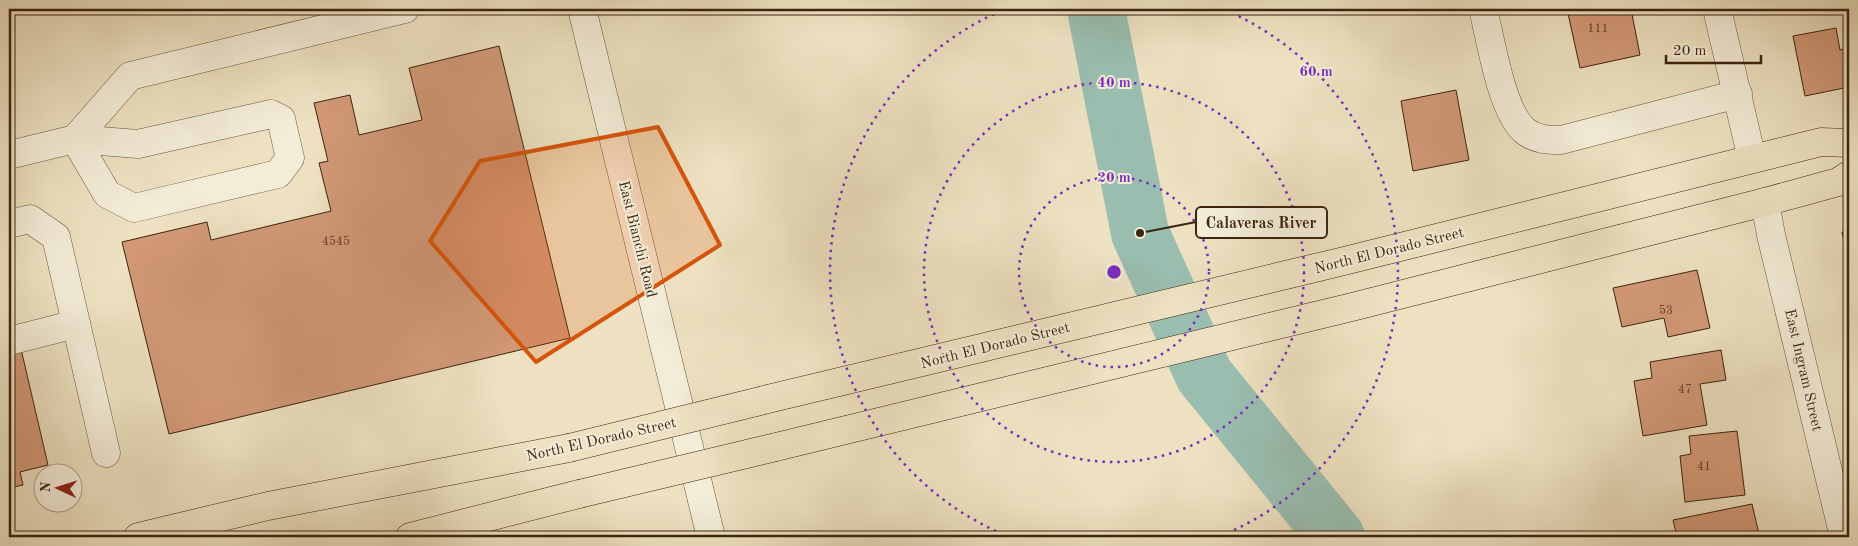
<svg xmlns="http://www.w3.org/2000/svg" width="1858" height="546" viewBox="0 0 1858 546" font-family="'Old Standard TT',serif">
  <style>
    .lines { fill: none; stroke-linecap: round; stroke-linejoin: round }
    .river { stroke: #99beb0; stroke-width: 58 }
    .building { fill: #d29876; stroke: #3c240f }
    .minor-casing { stroke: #68533c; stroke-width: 29 }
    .major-casing { stroke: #3c240f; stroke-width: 29 }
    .minor { stroke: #f3ecd7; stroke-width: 28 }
    .major { stroke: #ede1c1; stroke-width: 28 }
    .major-bridge-casing { stroke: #3c240f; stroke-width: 29; stroke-linecap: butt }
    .major-bridge { stroke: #ede1c1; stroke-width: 28 }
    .marked { fill: #d7540c; fill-opacity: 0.2; stroke: #d7540c; stroke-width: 4; stroke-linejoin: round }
    .ring { fill: none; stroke: #7b2cbf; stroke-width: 2.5; stroke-dasharray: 2.5 5 }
    .labels { text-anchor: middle; stroke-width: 4; stroke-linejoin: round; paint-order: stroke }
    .number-label { font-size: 12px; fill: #624129 }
    .street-label { font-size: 15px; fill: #3c240f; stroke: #f3ecd7 }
    .centre { fill: #7b2cbf; stroke: #f3ecd7; stroke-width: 2.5 }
    .ring-label { font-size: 15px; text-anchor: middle; font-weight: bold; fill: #7b2cbf; stroke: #f3ecd7; stroke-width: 4; stroke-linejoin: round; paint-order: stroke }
    .leader { fill: none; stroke: #3c240f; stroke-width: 2 }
    .callout-dot { fill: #3c240f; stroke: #f3ecd7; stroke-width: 2 }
    .callout { fill: #f3ecd7; stroke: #3c240f; stroke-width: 2 }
    .callout-label { font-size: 16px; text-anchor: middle; font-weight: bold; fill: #3c240f }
  </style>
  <rect width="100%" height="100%" fill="#ede1c1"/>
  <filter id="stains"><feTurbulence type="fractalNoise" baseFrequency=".004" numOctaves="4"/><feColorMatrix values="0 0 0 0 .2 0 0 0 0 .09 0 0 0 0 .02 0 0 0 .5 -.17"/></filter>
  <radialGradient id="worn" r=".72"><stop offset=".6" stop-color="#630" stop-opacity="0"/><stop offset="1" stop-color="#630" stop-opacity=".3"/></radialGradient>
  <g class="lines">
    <path class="river" d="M1096,9l44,224 64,142 132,162"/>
  </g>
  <g class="building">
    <path d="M81,9h23l-22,5z"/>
    <path d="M1567,9h64l9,46 -60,13z"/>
    <path d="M1836,28l4,22 9,-2v39l-44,9 -12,-60z"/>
    <path d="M499,46l71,292 -401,96 -47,-192 85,-20 4,18 120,-29 -12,-48 9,-2 -14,-58 36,-8 9,40 63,-15 -13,-52z"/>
    <path d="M1456,90l13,70 -56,11 -12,-70z"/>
    <path d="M1849,231v35l-7,-34z"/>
    <path d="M1697,270l13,58 -42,9 -4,-19 -42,9 -9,-39z"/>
    <path d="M21,349l27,116 -28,7 3,13 -14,3v-136z"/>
    <path d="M1721,350l5,30 -26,4 7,41 -64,11 -9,-55 18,-3 -2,-16z"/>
    <path d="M1737,431l8,64 -60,7 -5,-46 11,-2 -2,-18z"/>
    <path d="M1752,504l7,30 -16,3h-66l-4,-17z"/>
  </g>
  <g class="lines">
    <g class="minor-casing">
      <g id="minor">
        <path d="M582,9l129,528"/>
        <path d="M1483,9c8,31 18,102 42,122 11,9 24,9 36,9l177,-46"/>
        <path d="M1717,9l35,150"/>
        <path d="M75,139l55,-63 275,-67"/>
        <path d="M9,155l66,-16 63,5 133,-30 10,5 9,39 -12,16 -144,34 -27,-14 -32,-55"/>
        <path d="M1765,202l6,33 73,302"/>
        <path d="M9,224l21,-5 26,18 50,216"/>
        <path d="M9,341l67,-17"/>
      </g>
    </g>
    <g class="major-casing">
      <g id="major">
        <path d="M764,400l576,-138 481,-120 28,1"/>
        <path d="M776,447l576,-140 413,-105 73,-20 11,-7"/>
        <path d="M138,537l130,-31 301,-58"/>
        <path d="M410,537l169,-43"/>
      </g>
    </g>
    <use href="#minor" class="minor"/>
    <use href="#major" class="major"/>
    <g class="major-bridge-casing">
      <g id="major-bridge">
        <path d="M569,448l195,-48"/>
        <path d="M579,494l197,-47"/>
      </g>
    </g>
    <use href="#major-bridge" class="major-bridge"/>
  </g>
  <path class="marked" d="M658,127l62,118 -184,117 -106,-121 50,-80z"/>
  <g class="ring">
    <circle cx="1114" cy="272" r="95"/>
    <circle cx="1114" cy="272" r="190"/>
    <path d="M1010 537A285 285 0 0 1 1003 10M1225 10A285 285 0 0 1 1218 537"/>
  </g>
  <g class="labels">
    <g class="number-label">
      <text x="1598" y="32">111</text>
      <text x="336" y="245">4545</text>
      <text x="1666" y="314">53</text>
      <text x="1685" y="393">47</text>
      <text x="1704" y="470">41</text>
    </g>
    <g class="street-label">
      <text transform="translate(638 239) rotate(76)" y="5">East Bianchi Road</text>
      <text transform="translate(1389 250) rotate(-14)" y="5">North El Dorado Street</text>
      <text transform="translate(995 345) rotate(-14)" y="5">North El Dorado Street</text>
      <text transform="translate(1804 370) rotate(77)" y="5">East Ingram Street</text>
      <text transform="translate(601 439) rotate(-13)" y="5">North El Dorado Street</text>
    </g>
  </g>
  <circle cx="1114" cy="272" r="8" class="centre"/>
  <g class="ring-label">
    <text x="1316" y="76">60 m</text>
    <text x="1114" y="87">40 m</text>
    <text x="1114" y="182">20 m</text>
  </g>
  <path class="leader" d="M1140 233L1196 222"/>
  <circle class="callout-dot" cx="1140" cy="233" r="5"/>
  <rect class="callout" x="1196" y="207" width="131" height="31" rx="5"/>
  <g class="callout-label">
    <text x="1261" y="228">Calaveras River</text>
  </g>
  <rect width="1858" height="546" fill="none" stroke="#ede1c1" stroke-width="30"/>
  <rect x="10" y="10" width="1838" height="526" fill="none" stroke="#3c240f" stroke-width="2.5"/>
  <rect x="15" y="15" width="1828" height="516" fill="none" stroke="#3c240f"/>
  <g transform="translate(58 488) rotate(274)"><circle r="24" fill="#f3ecd7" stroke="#aa9c87"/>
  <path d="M0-4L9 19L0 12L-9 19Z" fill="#8f2418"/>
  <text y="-8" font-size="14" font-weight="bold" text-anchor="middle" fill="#3c240f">N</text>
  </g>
  <path d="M1666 55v8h95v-8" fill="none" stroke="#3c240f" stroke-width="2.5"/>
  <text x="1673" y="55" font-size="15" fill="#3c240f" stroke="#f3ecd7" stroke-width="4" paint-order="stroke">20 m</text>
  <rect width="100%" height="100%" filter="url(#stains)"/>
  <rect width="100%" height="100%" fill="url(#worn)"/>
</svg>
